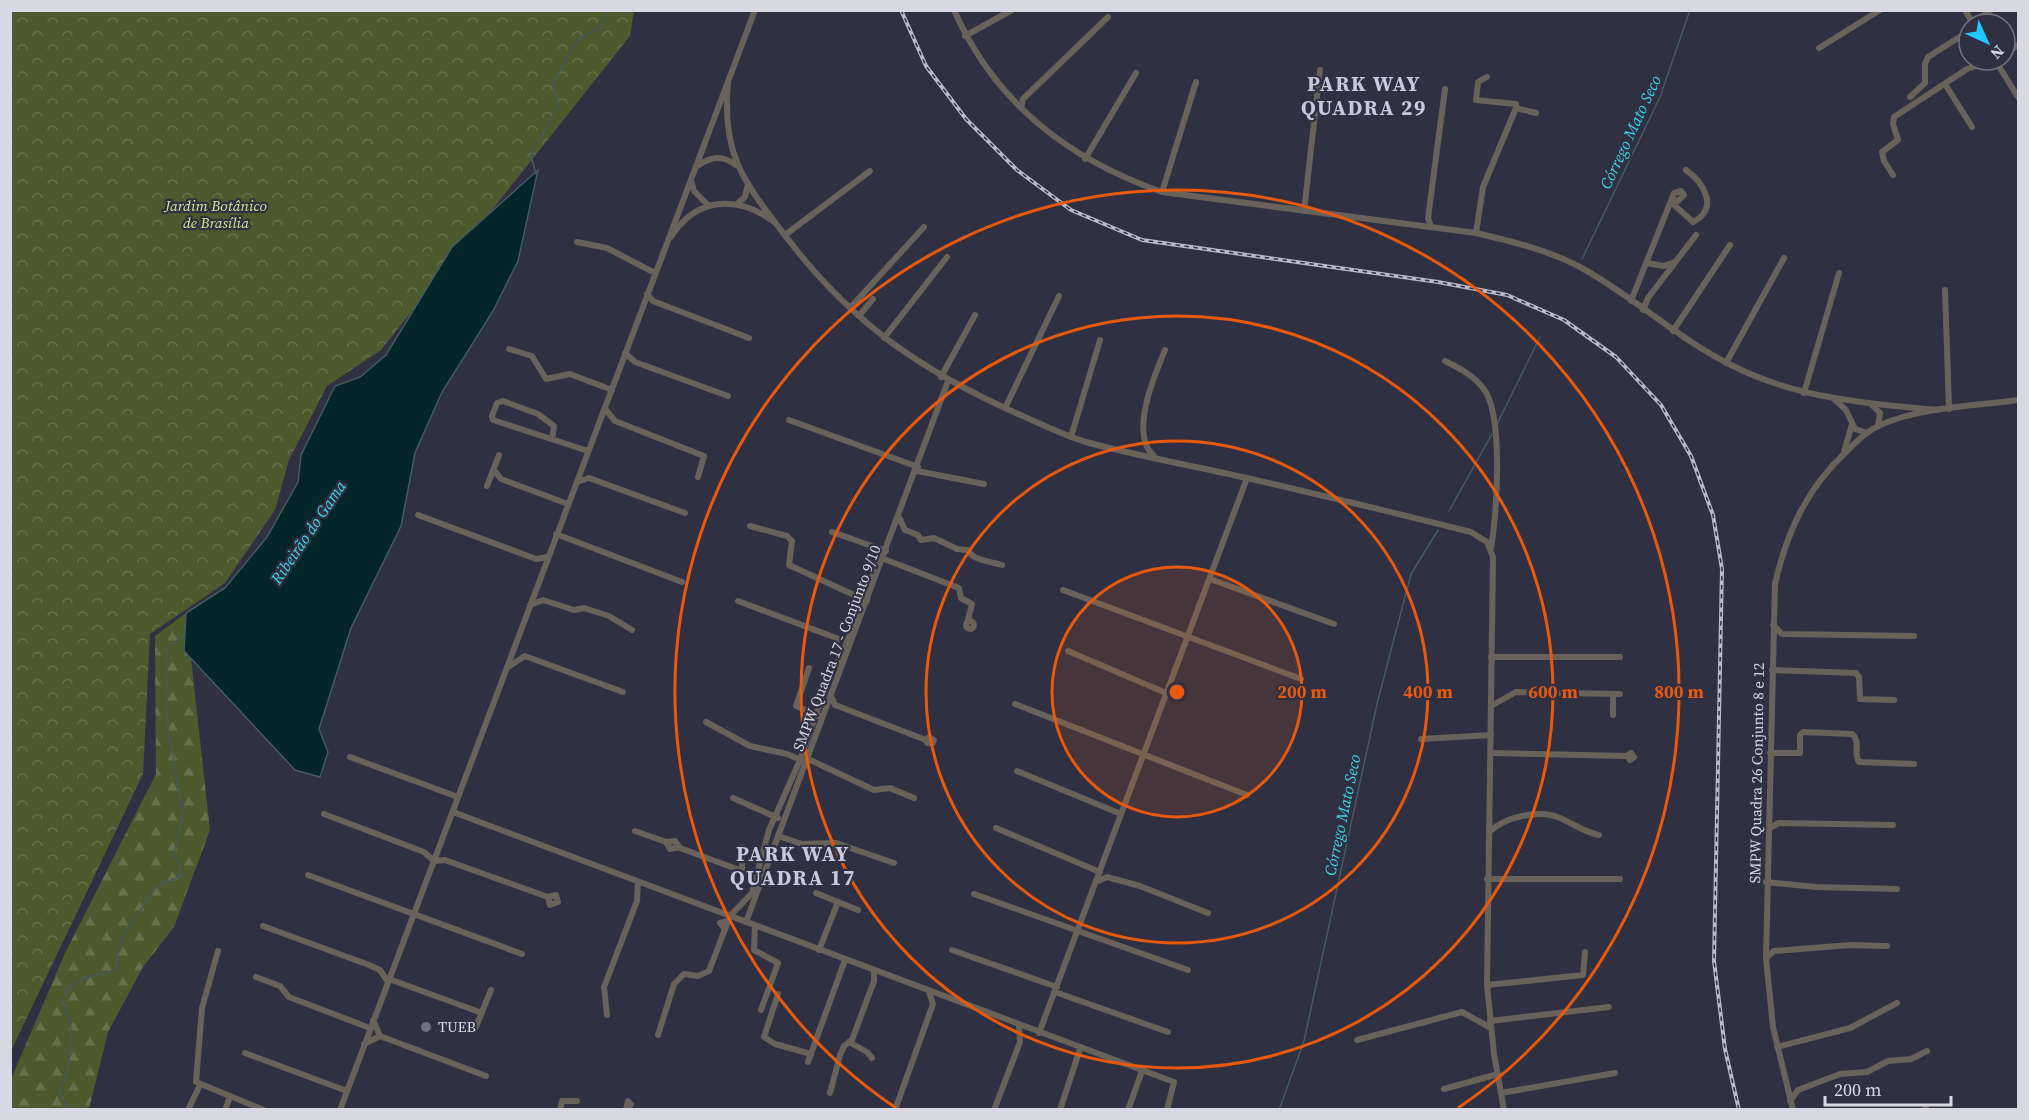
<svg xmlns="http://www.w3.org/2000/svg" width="2029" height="1120" viewBox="0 0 2029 1120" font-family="'Source Serif 4',serif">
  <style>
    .forest { fill: url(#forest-firs) }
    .park { fill: url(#park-crowns) }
    .water { fill: #042529; stroke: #445b61; stroke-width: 1.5 }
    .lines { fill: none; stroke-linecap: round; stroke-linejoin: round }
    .stream { stroke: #445b61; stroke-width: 1.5 }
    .minor { stroke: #69625a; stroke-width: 6 }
    .rail-casing { stroke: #b9b9c7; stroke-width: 4 }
    .rail { stroke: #303043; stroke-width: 1.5; stroke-dasharray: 4.5; stroke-linecap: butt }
    .ring { fill: none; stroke: #e8590c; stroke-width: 3 }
    .worship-dot { fill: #6b7280; stroke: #303043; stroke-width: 2 }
    .labels { text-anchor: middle; stroke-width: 4.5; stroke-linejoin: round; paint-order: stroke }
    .park-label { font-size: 15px; font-style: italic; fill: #ceea8a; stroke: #303043 }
    .street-label { font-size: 15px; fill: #d8d8e4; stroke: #303043 }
    .poi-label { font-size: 15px; fill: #d8d8e4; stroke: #303043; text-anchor: start }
    .water-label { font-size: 16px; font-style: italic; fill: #3cd7e7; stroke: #303043 }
    .district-label { font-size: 21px; font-weight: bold; letter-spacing: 1.5px; fill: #c8c9e1; stroke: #303043 }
    .centre { fill: #e8590c; stroke: #303043; stroke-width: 3 }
    .ring-label { font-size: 18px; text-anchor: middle; font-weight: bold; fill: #e8590c; stroke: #303043; stroke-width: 4.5; stroke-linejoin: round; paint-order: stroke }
  </style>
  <defs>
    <pattern id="forest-firs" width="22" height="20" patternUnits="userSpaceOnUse" patternTransform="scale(1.5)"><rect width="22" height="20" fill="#4d5a2d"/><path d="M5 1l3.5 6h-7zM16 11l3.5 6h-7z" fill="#66714b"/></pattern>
    <pattern id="park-crowns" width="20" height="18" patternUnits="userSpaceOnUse" patternTransform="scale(1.5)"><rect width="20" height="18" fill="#4d5a2d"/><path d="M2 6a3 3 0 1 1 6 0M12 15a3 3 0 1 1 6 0" fill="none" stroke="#66714b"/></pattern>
  </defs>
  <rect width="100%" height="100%" fill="#303043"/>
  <path class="forest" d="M186,613l24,217 -36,97 -31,40 -35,65 -19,77 -78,1v-31l54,-126 91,-179 -1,-138z"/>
  <path class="park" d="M11,11h623l-4,25 -249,314 -54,36 -38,74 -14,50 -50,73 -75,51 -7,140 -132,277z"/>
  <path class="water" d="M538,170l-20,91 -25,50 -51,81 -27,61 -14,73 -50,102 -32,101 9,23 -8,25 -25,-7 -111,-119 2,-38 39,-25 42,-51 31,-55 3,-27 34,-69 25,-9 26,-22 66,-108z"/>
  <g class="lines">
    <g class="stream">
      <path d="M536,174l-5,-18 28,-51 -6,-21c7,-11 18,-37 27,-45 14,-11 25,-5 27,-29"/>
      <path d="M1582,259l78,-162 30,-87"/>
      <path d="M1497,424l43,-87"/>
      <path d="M1449,511l43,-77"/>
      <path d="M69,1110l-9,-17c8,-19 12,-42 11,-64 -1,-20 -21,-30 7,-48 12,-7 26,-6 39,-12 -4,-27 24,-58 38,-80l8,-6 19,-7 -1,-9 -7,-12 9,-41 -16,-92v-74l18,-13"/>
      <path d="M1279,1110l25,-69 73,-337 34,-130 27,-44"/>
    </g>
    <g class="minor">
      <path d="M954,10c41,93 114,149 208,182l314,41c34,8 72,17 104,34 53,29 98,72 153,99 63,32 135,38 204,44"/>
      <path d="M1965,10l8,14"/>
      <path d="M1973,23l18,-13"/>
      <path d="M965,36l47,-26"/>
      <path d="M1819,48l61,-38"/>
      <path d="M2005,54l13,-9"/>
      <path d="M1995,60l23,37"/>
      <path d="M1487,77l-9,5 -2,18 40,4v4"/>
      <path d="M728,82c-7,73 16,100 59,156 65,85 133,132 229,175 23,10 46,22 70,29 51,14 104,23 156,35 77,17 153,36 229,55l16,10 6,15 -6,428 7,69 10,56"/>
      <path d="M1945,84l27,43"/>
      <path d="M1910,97l15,-14v-19l3,-7 41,-26"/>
      <path d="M1021,108l2,-9 85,-82"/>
      <path d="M1085,159l51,-86"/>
      <path d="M697,166c15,-10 25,-11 39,-1"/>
      <path d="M1893,175l-9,-14 -2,-9 16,-12 -5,-16 1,-7 73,-48 27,-9"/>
      <path d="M691,180l3,11 15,15"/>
      <path d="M1162,192l34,-110"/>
      <path d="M738,203l7,-6 3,-13"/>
      <path d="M1672,203l21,19c27,-14 10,-40 -7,-52"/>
      <path d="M1304,211l16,-141"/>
      <path d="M1431,227l-3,-9 17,-129"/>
      <path d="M1476,233l7,-46 33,-79 20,5"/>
      <path d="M785,235l85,-64"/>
      <path d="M671,237c25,-40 66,-42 102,-16"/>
      <path d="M577,242l30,6 48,25"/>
      <path d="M1647,263l17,3 11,-4"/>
      <path d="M1945,290l4,119"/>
      <path d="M647,294l6,7 96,37"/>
      <path d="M1631,301l43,-108 7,-2 3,4 -6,6 -5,-1"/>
      <path d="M850,308l74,-81"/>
      <path d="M1643,310l5,-12 48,-63"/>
      <path d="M859,316l14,-17"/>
      <path d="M1673,331l57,-86"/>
      <path d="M884,338l63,-81"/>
      <path d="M509,349l23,7 14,23 24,-5 42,16"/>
      <path d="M625,353l10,9 93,34"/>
      <path d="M1445,361c14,7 28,14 38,27 21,25 14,127 8,160"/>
      <path d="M1726,363l58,-105"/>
      <path d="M941,377l34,-62"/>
      <path d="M1804,393l35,-120"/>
      <path d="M1833,398l13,12 9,19 12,4"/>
      <path d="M1871,404l9,9 -2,13"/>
      <path d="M1005,408l54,-112"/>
      <path d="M605,409l10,12 89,35 -6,21"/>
      <path d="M789,420l129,47"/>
      <path d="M1071,437l29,-97"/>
      <path d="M552,439l2,-13 -16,-12 -35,-13 -6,2 -5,13 1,4 95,31"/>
      <path d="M1844,452l8,-28"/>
      <path d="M1154,456c-25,-21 0,-80 11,-106"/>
      <path d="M494,470l7,9 67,25"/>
      <path d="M917,471l67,13"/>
      <path d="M577,482l12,-4 96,35"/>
      <path d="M487,486l12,-31"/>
      <path d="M418,515l118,44 12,-2"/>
      <path d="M899,517l6,13 13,5 3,5 13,-2 23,11 11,1c5,11 22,11 34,15"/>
      <path d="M750,526l37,10 5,5 -3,24 78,36"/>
      <path d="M832,532l54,19"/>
      <path d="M556,534l126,48"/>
      <path d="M884,559l75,29 2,10 11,6 -4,16"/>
      <path d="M1210,579l124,45"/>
      <path d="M1063,590l238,89"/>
      <path d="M738,601l101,38"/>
      <path d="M530,605l13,-5 31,10 10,-2 25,8 23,14"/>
      <circle cx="970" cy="625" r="4"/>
      <path d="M1773,625l9,9 132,2"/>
      <path d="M1068,651l98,42"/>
      <path d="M1491,657h129"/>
      <path d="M508,667l17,-11 98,36"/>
      <path d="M809,668l-13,38 24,10"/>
      <path d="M1772,670l84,3 3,4 1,22 34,1"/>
      <path d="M831,696l4,9 91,35"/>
      <path d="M1015,704l232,91"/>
      <path d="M1491,706l25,-14 104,2"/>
      <path d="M1613,715v-21"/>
      <path d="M706,722l44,24 37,8 16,7"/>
      <path d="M929,737l5,3 -1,3h-6l-1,-3z"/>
      <path d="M1421,739l70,-4"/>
      <path d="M1491,753l136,3 4,-3 3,4 -4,3 -3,-4"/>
      <path d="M1770,753h30v-18l3,-3 49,2c9,7 1,19 7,28l55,2"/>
      <path d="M350,757l108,40"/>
      <path d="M808,759l66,31 16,-2 24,10"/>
      <path d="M1017,771l104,43"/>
      <path d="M733,798l45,20"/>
      <path d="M453,812l721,270 -7,28"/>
      <path d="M324,814l100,38 10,9 11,-1 103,37 8,-2 2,7 -8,3 -2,-8"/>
      <path d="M996,828l104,44"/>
      <path d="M1768,829l11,-6 114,2"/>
      <path d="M635,831l34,12"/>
      <path d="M1489,832c16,-15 49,-23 71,-14 14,6 24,14 39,17"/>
      <path d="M778,836l24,8 34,-1 58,20"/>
      <path d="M666,842l9,-1 5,7 78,29"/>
      <path d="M666,842l4,7 9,-2"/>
      <path d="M742,847v24"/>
      <path d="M308,875l214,79"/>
      <path d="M1487,879h133"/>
      <path d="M1098,881l9,-4 33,9 68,27"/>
      <path d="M1766,882l50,5 81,2"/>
      <path d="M816,893l22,9 -19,48"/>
      <path d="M974,894l214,76"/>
      <path d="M838,902l20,8"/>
      <path d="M746,922l202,-541"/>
      <path d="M263,926l106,39 11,5 8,12"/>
      <path d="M755,926l-1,24 24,13 -17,47"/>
      <path d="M725,929l-5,-6 8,-2"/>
      <path d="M952,950l105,37"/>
      <path d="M218,951l-16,57 -6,74 68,28"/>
      <path d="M1766,958l8,-7 76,-6 37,1"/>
      <path d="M256,977l24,9 9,11 81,31"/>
      <path d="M389,979l93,34"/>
      <path d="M1487,985l96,-10 2,-23"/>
      <path d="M1055,992l113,40"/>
      <path d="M778,994l-14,43 11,7 36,10"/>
      <path d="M607,1015l-3,-28 33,-86 1,-19"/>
      <path d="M373,1020l7,16 106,40"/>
      <path d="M1490,1021l119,-14"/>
      <path d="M475,1029l16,-39"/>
      <path d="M1039,1033l208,-555"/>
      <path d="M658,1035l16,-51 10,-10 14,2 11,-5 21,-55 22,-23 17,-63 31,-70 31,-89 11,-16 40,-105"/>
      <path d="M1357,1040l105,-28 29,16"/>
      <path d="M849,1042l18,10 5,6"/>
      <path d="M364,1044l16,-8"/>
      <path d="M1777,1047l73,-19 47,-25"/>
      <path d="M245,1053l102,38"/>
      <path d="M808,1062l37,-102"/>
      <path d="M1444,1089l54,-15"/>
      <path d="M830,1093l10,-38 4,-9 8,-6 22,-59v-10"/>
      <path d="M1501,1093l114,-20"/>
      <path d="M1790,1101l8,-11 42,-16 27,-2 21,-11 23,-2 16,-8"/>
      <path d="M188,1110l12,-25"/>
      <path d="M225,1110l5,-13"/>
      <path d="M340,1110l415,-1100"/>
      <path d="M560,1110l2,-9h15"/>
      <path d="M626,1110l2,-9 3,3 -4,6"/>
      <path d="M895,1110l38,-106 -4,-12"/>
      <path d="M994,1110l26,-68 -1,-16"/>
      <path d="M1060,1110l20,-61"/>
      <path d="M1128,1110l14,-39"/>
      <path d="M1793,1110l-20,-83 -7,-69 9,-374c12,-53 32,-96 72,-133 10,-10 20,-20 33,-26 42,-18 93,-19 138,-25"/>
      <path d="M1923,1110l3,-2"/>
    </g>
    <g class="rail-casing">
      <path id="rail" d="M901,10l25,56 40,53 51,51 54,40 71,30 296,42 69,13 57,25 52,37 45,48 30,51 22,59 9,54 -8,392 11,88 14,61"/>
    </g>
    <use href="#rail" class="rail"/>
  </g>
  <circle cx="1177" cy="692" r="125" fill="#e8590c" fill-opacity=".12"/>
  <g class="ring">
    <circle cx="1177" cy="692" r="125"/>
    <circle cx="1177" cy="692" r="251"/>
    <circle cx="1177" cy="692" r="376"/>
    <path d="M896 1108A502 502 0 1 1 1458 1108"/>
  </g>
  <circle class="worship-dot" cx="426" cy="1027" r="6"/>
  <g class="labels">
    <g class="park-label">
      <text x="216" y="211">Jardim Botânico<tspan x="216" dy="17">de Brasília</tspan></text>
    </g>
    <g class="street-label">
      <text transform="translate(837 648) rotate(-69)" y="5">SMPW Quadra 17 - Conjunto 9/10</text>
      <text transform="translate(1757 773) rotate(-89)" y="5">SMPW Quadra 26 Conjunto 8 e 12</text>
    </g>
    <g class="poi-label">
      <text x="438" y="1032">TUEB</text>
    </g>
    <g class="water-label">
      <text transform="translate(1630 132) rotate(-65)" y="6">Córrego Mato Seco</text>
      <text transform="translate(308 532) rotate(-56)" y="6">Ribeirão do Gama</text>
      <text transform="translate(1342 815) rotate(-78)" y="6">Córrego Mato Seco</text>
    </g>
    <g class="district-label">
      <text x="1364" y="91">PARK WAY<tspan x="1364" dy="24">QUADRA 29</tspan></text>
      <text x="793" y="861">PARK WAY<tspan x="793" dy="24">QUADRA 17</tspan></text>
    </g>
  </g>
  <circle cx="1177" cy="692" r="9" class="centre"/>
  <g class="ring-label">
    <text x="1302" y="698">200 m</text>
    <text x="1428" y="698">400 m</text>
    <text x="1553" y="698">600 m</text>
    <text x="1679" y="698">800 m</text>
  </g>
  <rect width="2029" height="1120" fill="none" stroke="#d8d8e4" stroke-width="24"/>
  <g transform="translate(1987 42) rotate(135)"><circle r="28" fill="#303043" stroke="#737383" stroke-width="1.5"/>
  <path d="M0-4.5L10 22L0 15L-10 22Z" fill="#1fc9fd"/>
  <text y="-9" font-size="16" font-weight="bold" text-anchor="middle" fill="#d8d8e4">N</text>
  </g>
  <path d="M1825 1096v9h126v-9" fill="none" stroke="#d8d8e4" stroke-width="3"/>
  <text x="1834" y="1096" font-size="18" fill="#d8d8e4" stroke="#303043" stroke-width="4.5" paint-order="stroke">200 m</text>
</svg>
